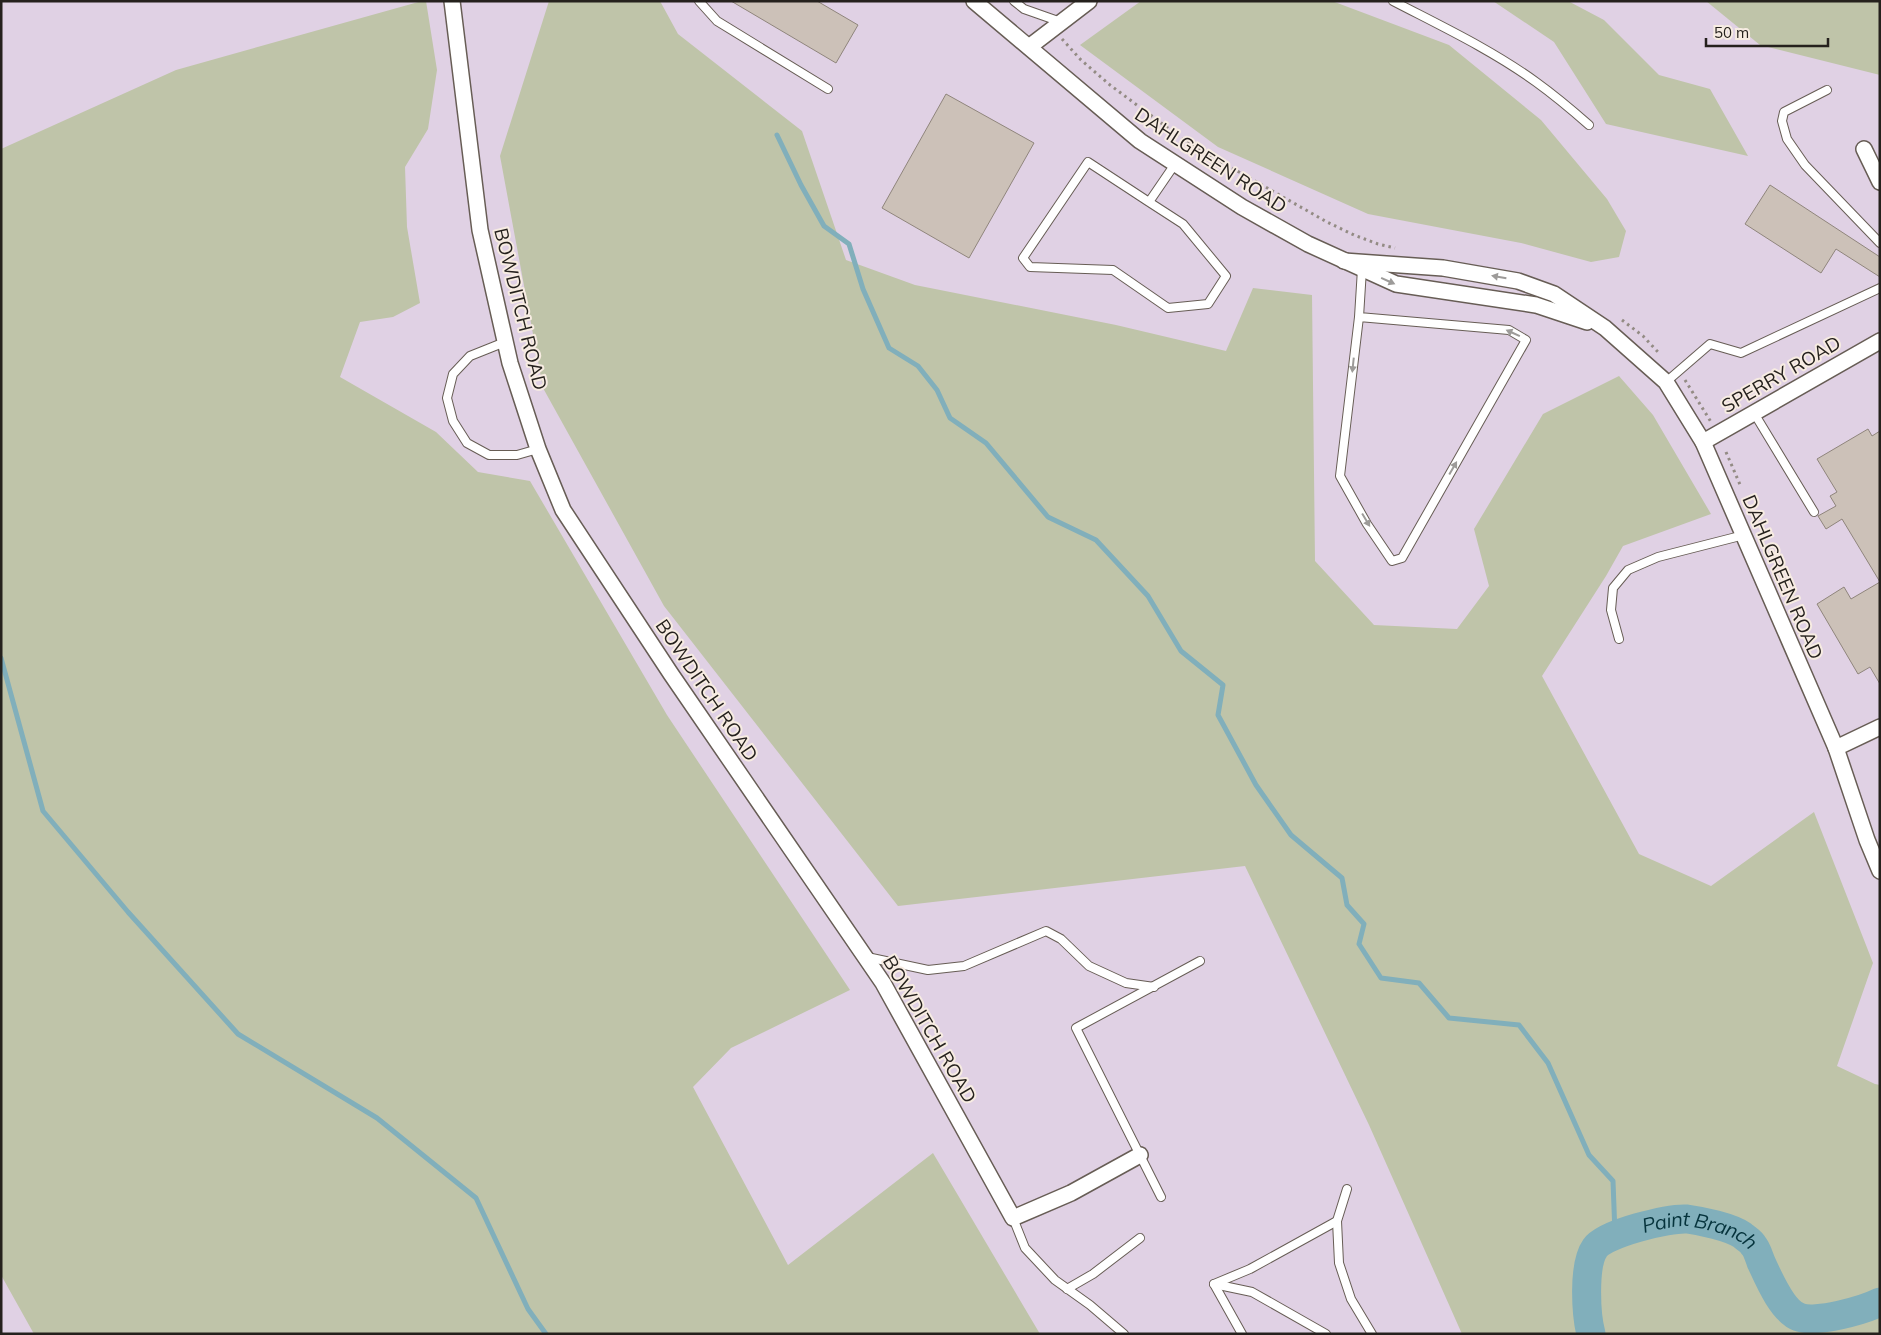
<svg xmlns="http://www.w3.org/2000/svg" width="1881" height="1335" viewBox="0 0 1881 1335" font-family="Mulish,sans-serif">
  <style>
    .commercial { fill: #e0d1e4 }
    .green { fill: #bfc4a9 }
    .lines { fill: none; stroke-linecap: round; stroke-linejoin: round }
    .stream { stroke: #81afbb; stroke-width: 5 }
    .river { stroke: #81afbb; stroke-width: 29 }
    .building { fill: #ccc1b8; stroke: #8f857c }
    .lane-casing { stroke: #675d55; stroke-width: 10 }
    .street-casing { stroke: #675d55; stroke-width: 18 }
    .path { stroke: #938b84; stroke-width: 3; stroke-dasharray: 2.5 4; stroke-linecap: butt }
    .lane { stroke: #fff; stroke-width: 8 }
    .street { stroke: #fff; stroke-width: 15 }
    .oneway { fill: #9d9b99 }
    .labels { text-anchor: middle; stroke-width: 4; stroke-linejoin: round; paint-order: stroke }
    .street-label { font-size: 19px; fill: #25211d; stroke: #f7ece2 }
    .water-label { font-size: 20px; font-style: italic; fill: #05333c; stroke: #f7ece2 }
  </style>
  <rect width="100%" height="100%" fill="#eadfd5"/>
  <rect class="commercial" x="1" y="1" width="1879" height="1333"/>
  <g class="green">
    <path d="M422,1h4l11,69 -9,59 -23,38 2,60 13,76 -27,14 -33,5 -20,55 96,55 42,40 52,9 137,234 183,275 -119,58 -38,39 95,178 145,-112 107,181h-1006l-33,-59v-1126l175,-79z"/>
    <path d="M549,1h111l18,33 124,97 44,129 69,25 201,40 110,26 27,-63 59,7 3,266 59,64 83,4 32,-43 -15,-57 69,-115 76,-38 34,39 58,99 -88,32 -17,30 -64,100 97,178 72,32 103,-74 59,151 -36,103 38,18 5,1v249h-418l-93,-209 -124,-259 -347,40 -234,-300 -121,-218 -43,-232z"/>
    <path d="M1141,1h191l117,44 92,75 66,79 19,32 -7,26 -28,5 -70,-19 -153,-29 -150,-67 -138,-102z"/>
    <path d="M1493,1h75l36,19 55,55 51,14 38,67 -142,-32 -52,-82z"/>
    <path d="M1706,1h174v74l-120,-30z"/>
  </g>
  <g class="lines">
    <g class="stream">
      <path d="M777,135l24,50 23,41 25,18 14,45 26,59 29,18 19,24 13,28 36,25 62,74 48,23 52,56 33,55 42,34 -5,30 38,70 35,50 51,43 5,27 17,19 -5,20 22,34 38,5 30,35 70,7 29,38 41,92 24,26 2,53"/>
      <path d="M1,658l42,153 85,101 110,122 139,84 99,80 52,111 18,25"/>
    </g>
    <path class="river" id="s1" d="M1591,1334c-5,-19 -8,-69 4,-86 10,-15 74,-30 92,-29 15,2 43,8 55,16 3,3 9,6 11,10 4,4 6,12 8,17 7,15 21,49 38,55 16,7 65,-7 81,-15"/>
  </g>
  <g class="building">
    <path d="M731,1h86l41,24 -22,38z"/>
    <path d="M946,94l88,49 -65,115 -87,-50z"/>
    <path d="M1770,185l110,72v20l-44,-28 -15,24 -76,-49z"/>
    <path d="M1868,429l4,7 8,-5v253l-10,-17 -12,7 -41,-70 27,-17 7,12 29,-17 -38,-63 -16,10 -8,-13 18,-10 -6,-10 7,-4 -20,-33z"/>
  </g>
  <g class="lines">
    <g class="lane-casing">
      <g id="lane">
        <path d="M699,1l18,20 111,68"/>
        <path d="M1014,1l10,8 37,13"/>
        <path d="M1393,1c48,25 99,49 143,81 18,13 36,28 53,43"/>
        <path d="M1827,90l-43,22 -2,9 5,18 18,26 75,78"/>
        <path d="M1149,202l34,22 43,52 -18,28 -40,4 -55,-38 -83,-3 -7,-9 65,-96 61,40 26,-38"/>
        <path d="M1359,317l150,13 17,10 -124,218 -10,3 -25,-37 -27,-48 19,-159 3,-48"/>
        <path d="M505,342l-35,14 -17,18 -6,24 6,23 14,22 22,12h28l21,-6"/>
        <path d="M1666,382l44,-38 31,9 139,-65"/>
        <path d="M1754,413l60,99"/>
        <path d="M1619,639l-8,-29 2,-22 15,-18 30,-13 86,-22"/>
        <path d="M867,957l61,13 36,-4 82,-35 15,8 28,27 37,17 28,4"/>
        <path d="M1161,1197l-85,-169 124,-67"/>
        <path d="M1013,1218l12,30 30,32 35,25 34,29"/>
        <path d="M1337,1221l2,42 12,36 21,35"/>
        <path d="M1214,1284l38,8 74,42"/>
        <path d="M1067,1289l26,-15 47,-36"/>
        <path d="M1242,1334l-28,-50 36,-15 87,-48 10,-32"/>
      </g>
    </g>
    <g class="street-casing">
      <g id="street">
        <path d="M452,1l28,229 30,133 28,86 25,61 108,164 212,309 130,235 58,-25 69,-38"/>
        <path d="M974,1l166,140 102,66 66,37 88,40 140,21 51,17"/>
        <path d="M1029,47l60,-46"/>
        <path d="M1864,149l16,33"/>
        <path d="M1344,261l99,7 75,13 36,13 51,34 61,54 37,60 133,306 31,92 13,31"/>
        <path d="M1703,442l177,-101"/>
        <path d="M1836,748l44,-21"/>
      </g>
    </g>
    <g class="path">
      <path d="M1062,39l19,21 29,25 78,58 139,79 27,13 24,9 17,4"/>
      <path d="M1622,320l21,16 15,16"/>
      <path d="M1685,380l26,42"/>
      <path d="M1726,452l15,35"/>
    </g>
    <use href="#lane" class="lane"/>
    <use href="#street" class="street"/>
  </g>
  <defs><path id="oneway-solid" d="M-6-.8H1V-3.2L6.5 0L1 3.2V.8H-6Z" transform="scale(1.25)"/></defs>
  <g class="oneway">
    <use href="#oneway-solid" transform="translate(1499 277) rotate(-170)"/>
    <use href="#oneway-solid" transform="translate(1388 281) rotate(24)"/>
    <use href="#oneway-solid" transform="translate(1513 333) rotate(-156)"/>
    <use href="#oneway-solid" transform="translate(1353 365) rotate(96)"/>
    <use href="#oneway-solid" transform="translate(1453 468) rotate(-60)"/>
    <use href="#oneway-solid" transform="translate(1366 520) rotate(59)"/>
  </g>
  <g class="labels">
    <g class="street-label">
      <text transform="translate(1211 160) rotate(33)" y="7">DAHLGREEN ROAD</text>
      <text transform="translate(521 309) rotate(76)" y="7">BOWDITCH ROAD</text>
      <text transform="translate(1781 374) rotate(-30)" y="7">SPERRY ROAD</text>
      <text transform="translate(1783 577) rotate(67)" y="7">DAHLGREEN ROAD</text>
      <text transform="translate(707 690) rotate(56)" y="7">BOWDITCH ROAD</text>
      <text transform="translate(930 1029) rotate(60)" y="7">BOWDITCH ROAD</text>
    </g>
    <g class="water-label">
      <text dy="7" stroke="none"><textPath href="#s1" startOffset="200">Paint Branch</textPath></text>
    </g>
  </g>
  <rect width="1881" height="1335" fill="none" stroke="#25211d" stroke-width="5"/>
  <path d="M1706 38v8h122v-8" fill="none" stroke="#25211d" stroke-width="2.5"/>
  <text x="1714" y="38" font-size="15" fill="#25211d" stroke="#f7ece2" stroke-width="4" paint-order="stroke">50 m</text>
</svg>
